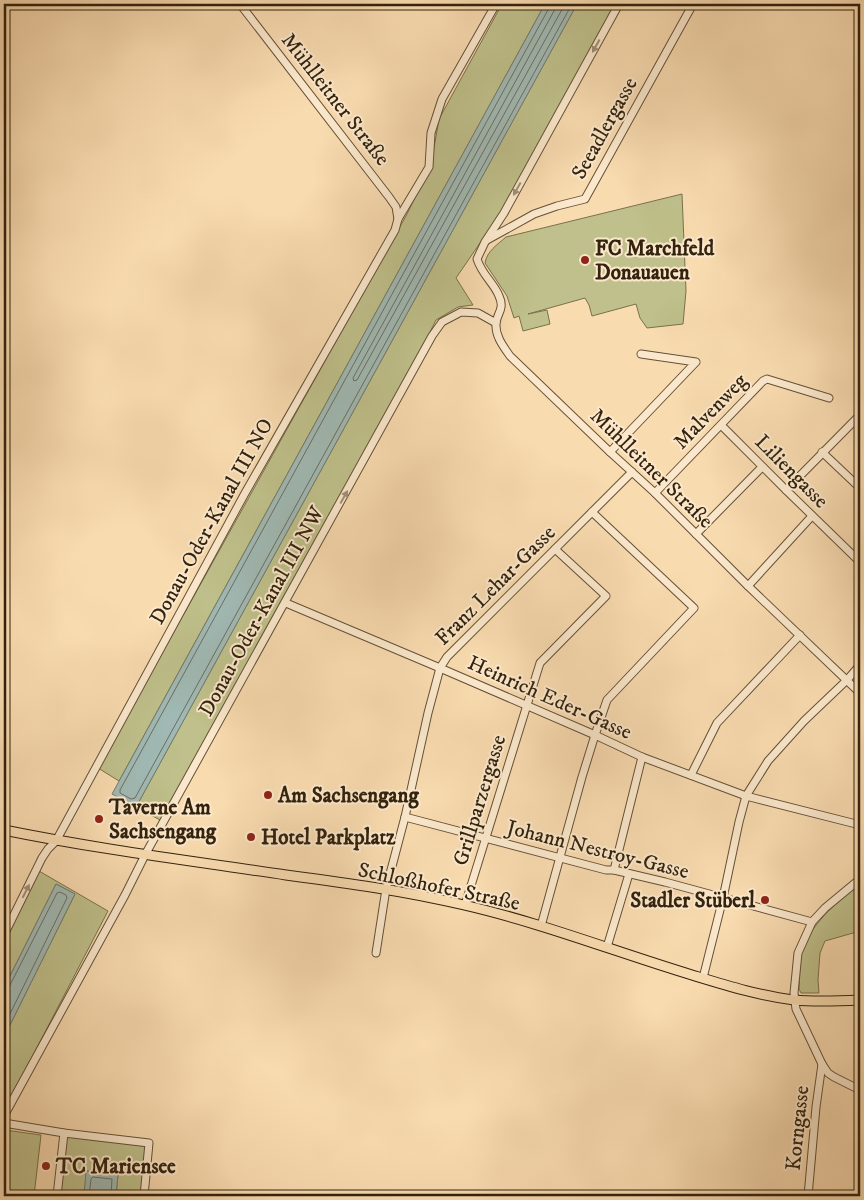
<svg xmlns="http://www.w3.org/2000/svg" width="864" height="1200" viewBox="0 0 864 1200" font-family="'IM FELL DW Pica',serif">
  <style>
    .green { fill: #bfc08b; stroke: #79714c }
    .water { fill: #a0b9b4; stroke: #747d71 }
    .lines { fill: none; stroke-linecap: round; stroke-linejoin: round }
    .shore { stroke: #6a6e60; stroke-width: 1 }
    .minor-casing { stroke: #645036; stroke-width: 9 }
    .major-casing { stroke: #33220d; stroke-width: 11 }
    .minor { stroke: #fbe8cc; stroke-width: 7 }
    .major { stroke: #f9dbb0; stroke-width: 9 }
    .oneway { fill: #a18f76 }
    .poi-dot { fill: #8f2418; stroke: #fbe8cc; stroke-width: 2 }
    .labels { text-anchor: middle; stroke-width: 4; stroke-linejoin: round; paint-order: stroke }
    .street-label { font-size: 21px; fill: #33220d; stroke: #fbe8cc }
    .poi-label { font-size: 21px; font-weight: bold; fill: #33220d; stroke: #fbe8cc; text-anchor: start }
  </style>
  <rect width="100%" height="100%" fill="#f9dbb0"/>
  <filter id="stains"><feTurbulence type="fractalNoise" baseFrequency=".004" numOctaves="4"/><feColorMatrix values="0 0 0 0 .2 0 0 0 0 .09 0 0 0 0 .02 0 0 0 .5 -.17"/></filter>
  <radialGradient id="worn" r=".72"><stop offset=".6" stop-color="#630" stop-opacity="0"/><stop offset="1" stop-color="#630" stop-opacity=".3"/></radialGradient>
  <g class="green">
    <path d="M502,4h43l-426,777 -21,-13 309,-554 24,-49 8,-46z"/>
    <path d="M577,4h40l-115,207 -46,67 17,27 -15,2 -22,13 -32,64 -244,436 -24,-13z"/>
    <path d="M682,194l4,97 -3,33 -36,4 -7,-10 -4,-14 -44,12 -3,-11 -4,-7 -57,16 19,-4 3,14 -27,7 -4,-15 -5,2 -7,-22 -22,-33c2,-12 12,-18 21,-26z"/>
    <path d="M39,871l69,40 -104,200v-74l71,-143 -19,-10 -52,104v-46z"/>
    <path d="M860,883v48l-35,10 -5,12 -2,27 1,13h-18l-2,-4c1,-11 0,-24 2,-35 7,-28 38,-54 59,-71z"/>
    <path d="M5,1130l36,5 -7,61 -30,-3v-53z"/>
    <path d="M66,1136l80,10 -5,50h-25l2,-22 -31,-3 -3,25h-25z"/>
  </g>
  <g class="water">
    <path d="M545,4h32l-441,803 -24,-13z"/>
    <path d="M56,884l19,10 -71,143v-49z"/>
    <path d="M86,1171l32,3 -2,22h-32z"/>
  </g>
  <g class="lines">
    <g class="shore">
      <path d="M549,4v4l-429,782v3l11,6 4,-1 437,-794"/>
      <path d="M556,4l-2,7 -201,367 1,3 3,-1 208,-376"/>
      <path d="M4,989l4,-1 2,-3 47,-92 3,-1 6,3 1,3 -63,128"/>
      <path d="M89,1196l2,-17 2,-2 19,2 -1,17"/>
    </g>
    <g class="minor-casing">
      <g id="minor">
        <path d="M240,4l149,193 7,10 2,12"/>
        <path d="M619,4l-115,209 -19,29 -8,17c5,16 17,24 22,37 6,13 -2,17 -3,27 -1,13 7,23 14,33l100,96 45,41 93,93 112,107"/>
        <path d="M487,240l47,-26 23,-8 28,-7 108,-195"/>
        <path d="M721,425l65,65 74,72"/>
        <path d="M610,452l86,-90 -55,-8"/>
        <path d="M822,452l38,36"/>
        <path d="M786,490l74,-75"/>
        <path d="M655,493l108,-112 4,-2 62,19"/>
        <path d="M696,534l66,-67"/>
        <path d="M748,586l64,-70"/>
        <path d="M286,603l154,65 155,67 47,22 104,39 114,29"/>
        <path d="M691,775l26,-52 83,-88"/>
        <path d="M405,817l201,53h8l51,12 147,40"/>
        <path d="M614,870l28,-113"/>
        <path d="M860,879l-35,29 -13,14 -14,31 -4,40 2,16 26,55 6,9 6,4 26,13"/>
        <path d="M465,905l75,-242 66,-67 -51,-47"/>
        <path d="M541,926l41,-149 13,-42 12,-35 87,-92 -102,-96"/>
        <path d="M4,935l38,-77 6,-9 8,-8 188,-346 151,-265 3,-11 31,-52 2,-34 11,-34 54,-95"/>
        <path d="M607,947l22,-73"/>
        <path d="M376,953l10,-64 19,-72 23,-104 12,-45 7,-11 185,-185"/>
        <path d="M703,978l20,-80 16,-76 7,-26 22,-35 36,-40 43,-41 13,-15"/>
        <path d="M4,1116l121,-221 20,-40 287,-519 10,-14 19,-10 17,1 18,10"/>
        <path d="M4,1123l60,10 85,10 -5,53"/>
        <path d="M57,1196l7,-63"/>
        <path d="M808,1196l8,-89 6,-43"/>
      </g>
    </g>
    <g class="major-casing">
      <path id="major" d="M4,830c93,19 188,31 282,45 60,8 120,16 178,30 78,18 152,47 228,70 33,10 68,21 102,25 22,2 45,1 66,0"/>
    </g>
    <use href="#minor" class="minor"/>
    <use href="#major" class="major"/>
  </g>
  <defs><path id="oneway-solid" d="M-6-.8H1V-3.2L6.5 0L1 3.2V.8H-6Z" transform="scale(1.25)"/></defs>
  <g class="oneway">
    <use href="#oneway-solid" transform="translate(596 46) rotate(119)"/>
    <use href="#oneway-solid" transform="translate(517 189) rotate(119)"/>
    <use href="#oneway-solid" transform="translate(344 497) rotate(-61)"/>
    <use href="#oneway-solid" transform="translate(26 891) rotate(-63)"/>
  </g>
  <g class="poi-dot">
    <circle cx="585" cy="260" r="5"/>
    <circle cx="268" cy="795" r="5"/>
    <circle cx="99" cy="819" r="5"/>
    <circle cx="251" cy="837" r="5"/>
    <circle cx="765" cy="900" r="5"/>
    <circle cx="46" cy="1166" r="5"/>
  </g>
  <g class="labels">
    <g class="street-label">
      <text transform="translate(336 99) rotate(52)" y="7">Mühlleitner Straße</text>
      <text transform="translate(604 128) rotate(-61)" y="7">Seeadlergasse</text>
      <text transform="translate(710 411) rotate(-46)" y="7">Malvenweg</text>
      <text transform="translate(652 468) rotate(44)" y="7">Mühlleitner Straße</text>
      <text transform="translate(792 471) rotate(45)" y="7">Liliengasse</text>
      <text transform="translate(211 521) rotate(-61)" y="7">Donau-Oder-Kanal III NO</text>
      <text transform="translate(495 585) rotate(-45)" y="7">Franz Lehar-Gasse</text>
      <text transform="translate(261 611) rotate(-61)" y="7">Donau-Oder-Kanal III NW</text>
      <text transform="translate(550 697) rotate(24)" y="7">Heinrich Eder-Gasse</text>
      <text transform="translate(479 800) rotate(-73)" y="7">Grillparzergasse</text>
      <text transform="translate(598 849) rotate(14)" y="7">Johann Nestroy-Gasse</text>
      <text transform="translate(439 886) rotate(12)" y="7">Schloßhofer Straße</text>
      <text transform="translate(797 1128) rotate(-84)" y="7">Korngasse</text>
    </g>
    <g class="poi-label">
      <text x="595" y="255">FC Marchfeld<tspan x="595" dy="24">Donauauen</tspan></text>
      <text x="278" y="802">Am Sachsengang</text>
      <text x="109" y="814">Taverne Am<tspan x="109" dy="24">Sachsengang</tspan></text>
      <text x="261" y="844">Hotel Parkplatz</text>
      <text x="755" y="907" text-anchor="end">Stadler Stüberl</text>
      <text x="56" y="1173">TC Mariensee</text>
    </g>
  </g>
  <rect width="864" height="1200" fill="none" stroke="#f9dbb0" stroke-width="20"/>
  <rect x="5" y="5" width="854" height="1190" fill="none" stroke="#33220d" stroke-width="2.5"/>
  <rect x="10" y="10" width="844" height="1180" fill="none" stroke="#33220d"/>
  <rect width="100%" height="100%" filter="url(#stains)"/>
  <rect width="100%" height="100%" fill="url(#worn)"/>
</svg>
